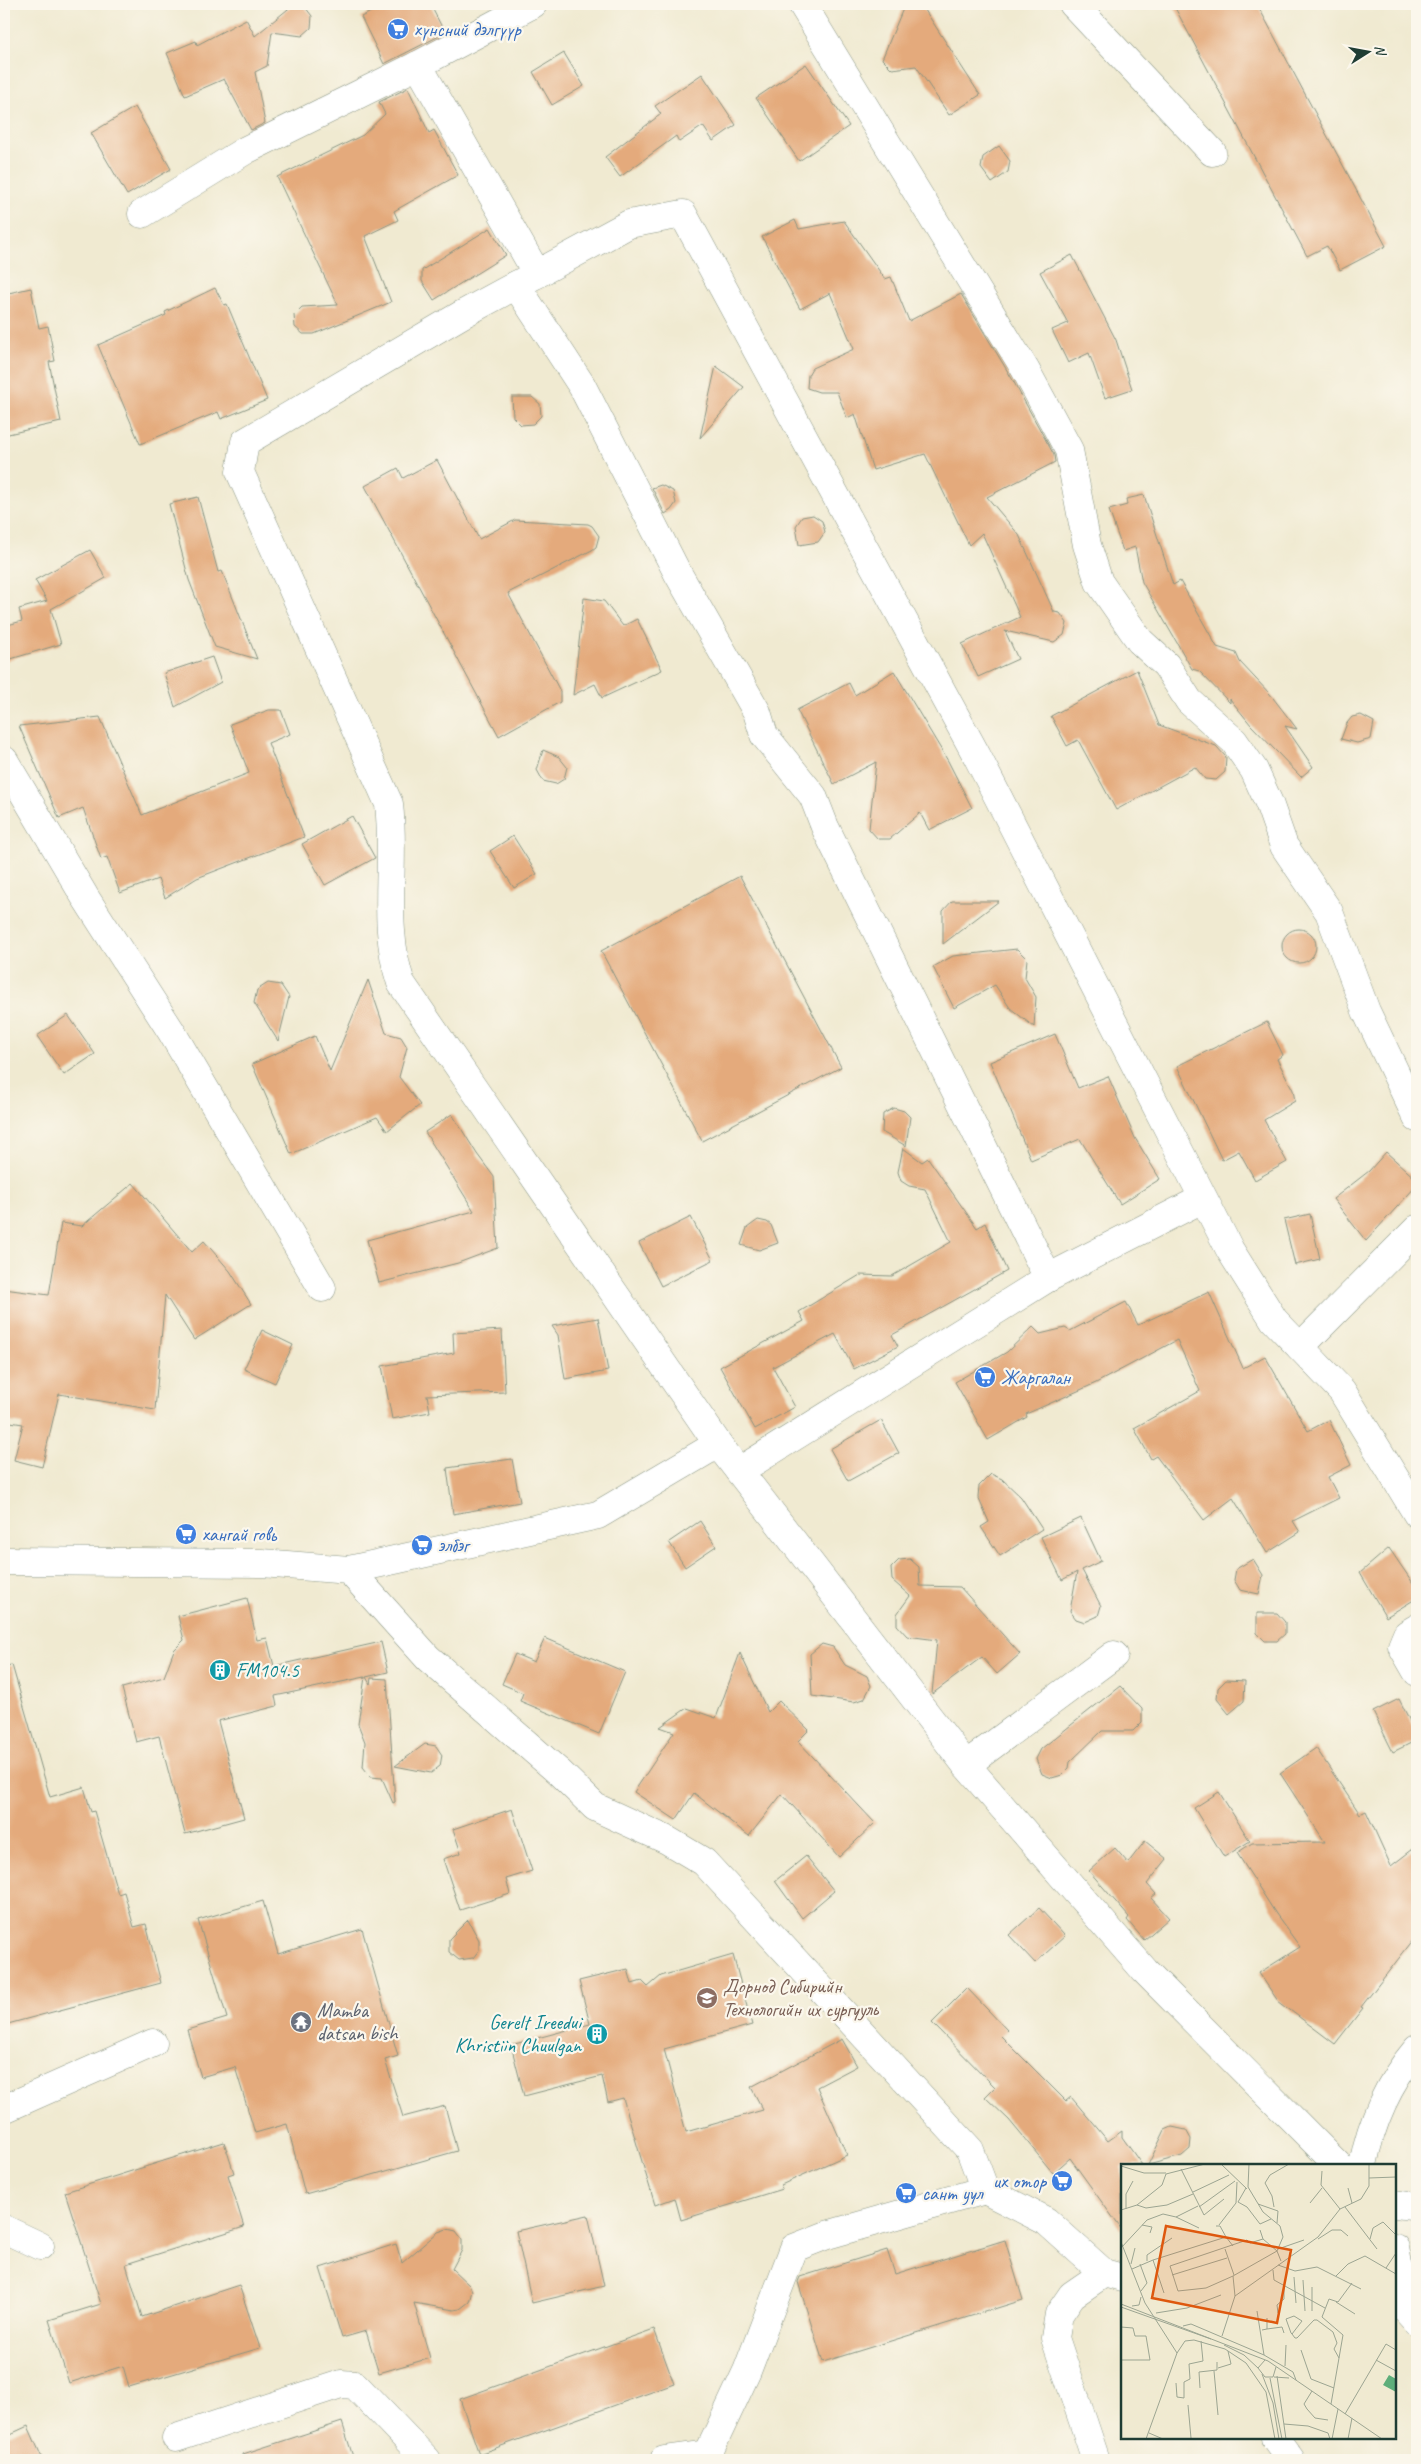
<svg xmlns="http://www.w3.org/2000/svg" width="1421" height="2464" viewBox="0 0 1421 2464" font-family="Caveat,sans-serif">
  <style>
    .building { fill: #e4aa7b }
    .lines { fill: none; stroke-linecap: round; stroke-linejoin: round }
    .minor-casing { stroke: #889482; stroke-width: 29 }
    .minor { stroke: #fff; stroke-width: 28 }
    .labels { text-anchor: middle; stroke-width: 4.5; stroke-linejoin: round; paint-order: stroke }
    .shop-label { font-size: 20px; fill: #366cbe; stroke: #fbf7ec; text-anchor: start }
    .culture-label { font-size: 20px; fill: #0d838f; stroke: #fbf7ec; text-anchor: start }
    .education-label { font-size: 20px; fill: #785e54; stroke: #fbf7ec; text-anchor: start }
    .worship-label { font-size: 20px; fill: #5b616d; stroke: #fbf7ec; text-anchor: start }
    .inset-road { fill: none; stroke: #9ca592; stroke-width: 1 }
    .view { fill: #de580e; fill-opacity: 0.15; stroke: #de580e; stroke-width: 2.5 }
    .inset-edge { fill: none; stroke: #1f3d34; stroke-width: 2.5 }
  </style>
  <rect width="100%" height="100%" fill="#fbf7ec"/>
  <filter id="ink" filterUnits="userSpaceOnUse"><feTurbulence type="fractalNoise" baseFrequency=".02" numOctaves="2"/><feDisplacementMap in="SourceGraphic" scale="10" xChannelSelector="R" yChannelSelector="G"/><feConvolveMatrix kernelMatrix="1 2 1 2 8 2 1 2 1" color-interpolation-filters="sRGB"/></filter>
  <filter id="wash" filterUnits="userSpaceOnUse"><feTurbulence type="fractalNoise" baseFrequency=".0096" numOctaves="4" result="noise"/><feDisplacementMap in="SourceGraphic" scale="20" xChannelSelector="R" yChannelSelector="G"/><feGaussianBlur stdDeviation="1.12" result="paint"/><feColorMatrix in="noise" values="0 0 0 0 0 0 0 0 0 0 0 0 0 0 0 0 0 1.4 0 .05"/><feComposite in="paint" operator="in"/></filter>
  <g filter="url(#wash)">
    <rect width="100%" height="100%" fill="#f0ead1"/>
    <g id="blocks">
      <g class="building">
        <path d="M386,4h44l15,29 -61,31 -23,-47z"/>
        <path d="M905,4h16l59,91 -31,20 -33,-49 -24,3 -10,-10z"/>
        <path d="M1173,4h84l129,242 -46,24 -13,-24 -20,10z"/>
        <path d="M293,5l12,2 7,9 -1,12 -9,8 -30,-4 -5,34 -12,6 10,51 -14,7 -27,-51 -39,17 -18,-43 29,-12 1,4 49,-26 9,17z"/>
        <path d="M564,53l20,33 -32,19 -19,-33z"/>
        <path d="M806,64l43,62 -50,35 -43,-63z"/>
        <path d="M702,74l34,51 -23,16 -10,-15 -24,16 -3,-6 -56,41 -15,-20 56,-43 -6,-8z"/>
        <path d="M408,88l21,45 5,-3 24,45 -64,36 4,9 -33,16 26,66 -77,32h-11l-8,-7 -1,-12 8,-8 36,-2 -61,-128 86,-42 22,-21 -6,-12z"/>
        <path d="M135,107l36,62 -44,26 -36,-62z"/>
        <path d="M999,146l11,15 -2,11 -16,11 -11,-15 2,-11z"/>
        <path d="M795,220l4,9 45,-8 41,58 6,-2 18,44 52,-27 50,83 43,78 1,7 -68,35 32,38 35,77 6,1 7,10 -3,12 -10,7 -49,-11 13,28 -40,18 -16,-33 58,-27 -38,-84 -13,12 -44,-91 -52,16 -18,-56 -8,4 -10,-26h-18l-12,-4 1,-13 4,-7 42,-19 -24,-56 -30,16 -38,-72z"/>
        <path d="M490,228l16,27 -72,45 -12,-19v-11z"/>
        <path d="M1072,255l44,85 16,49 -27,9 -16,-45 -21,10 -16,-33 16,-7 -28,-51z"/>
        <path d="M31,288l8,40 9,-2 7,35 -6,1 12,60 -57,13v-141z"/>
        <path d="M215,288l9,17 3,-1 40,96 -46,19 -3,-7 -78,32 -42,-99 68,-30 -1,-3z"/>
        <path d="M716,366l28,21 -44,51z"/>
        <path d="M512,397h20l8,7 1,12 -8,8 -12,1 -8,-8z"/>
        <path d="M437,460l42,79 36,-19 73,4 4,2 7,10 -3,11 -4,3 -84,43 52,98v11l-61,34 -134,-250 33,-18 5,10z"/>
        <path d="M661,485l12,6 3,12 -5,7 -6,4 -13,-26z"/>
        <path d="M1144,495l29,90 7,-4 37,66 19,6 4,9 30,32 27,35 -12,-3 28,41 -12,10 -50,-52 -21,-26v4l-31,-32 -7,-2 -50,-87 -7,-35 -12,4 -14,-41 18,-5 -1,-6z"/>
        <path d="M198,497l20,75 4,-1 35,88 -42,-12 -26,-67 -20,-76z"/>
        <path d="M813,515l9,6 3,11 -7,10 -19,3 -3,-19 6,-9z"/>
        <path d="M90,550l16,28 -55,31 10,35 -57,17v-35l18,-5 -3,-12 28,-8 -12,-21z"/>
        <path d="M584,598l20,3 19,25 14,-7 25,51 -60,28 -7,-14 -22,11z"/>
        <path d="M212,657l9,25 -46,25 -11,-34z"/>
        <path d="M1137,670l22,55 57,21 10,11 -1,15 -9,8 -11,-1 -10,-12 -79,43 -38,-70 -11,6 -16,-30z"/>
        <path d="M894,671l54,90 24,47 -43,22 -9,-17 -30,26h-12l-9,-10 7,-67 -42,22 -37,-74 52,-27 6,12z"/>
        <path d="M269,710h12l9,24 -22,9 36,94 -107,41 -32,20 -7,-19 -38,14 -13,-36 -6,2 -18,-51 -24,10 -40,-92 81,-9 42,98 107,-42 -19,-49z"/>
        <path d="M1361,715l13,7 -3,17 -14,4 -16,-4 6,-16 5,-6z"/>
        <path d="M543,750l16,7 8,10 -3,12 -8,5 -13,-3 -6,-11z"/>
        <path d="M352,816l23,42 -50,27 -23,-41z"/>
        <path d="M513,836l24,38 -23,14 -24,-37z"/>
        <path d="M740,876l101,191 -139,74 -101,-190z"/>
        <path d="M952,901h47l-56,43v-33z"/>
        <circle cx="1299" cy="946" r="17"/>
        <path d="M1017,949l10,10 -2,19 11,19 -2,30 -24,-19 -15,-23 -41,23 -21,-41 20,-11z"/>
        <path d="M368,980l18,53 15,4 6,10 -8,30 21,28 -33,26 -10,-14 -86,37 -39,-90 63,-28 15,35z"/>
        <path d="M268,983l13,2 8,12 -11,44 -24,-38 3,-13z"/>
        <path d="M68,1015l27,39 -31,21 -27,-39z"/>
        <path d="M1267,1022l16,33 -6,4 16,31 2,11 -31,19 23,42 -32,18 -16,-29 -17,9 -45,-94z"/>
        <path d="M1055,1034l23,54 30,-12 27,62 25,41 -40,25 -40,-65 -49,21 -41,-98z"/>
        <path d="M894,1108l10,3 6,6 -4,29 -24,-14 1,-18z"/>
        <path d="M452,1114l25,40 17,23 4,71 -40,15 -79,20 -12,-43 107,-29 -49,-79z"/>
        <path d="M903,1148l19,14 6,-4 49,70 8,-5 22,48 -115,64 6,11 -44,23 -19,-35 -62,33 22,40 -40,22 -35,-62 84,-46 -5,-9 61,-37 32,1 59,-34 -26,-53 -16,-3 -8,-5 -3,-9z"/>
        <path d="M1386,1152l31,28v5l-51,56 -33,-42 36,-28z"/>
        <path d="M133,1183l59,69 12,-11 26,30 21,33 -57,36 -29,-45 -10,115 -96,-16 -17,73 -28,-7 9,-36 -19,-3v-132l45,6 12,-72 21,3z"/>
        <path d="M1310,1214l10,45 -25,6 -11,-45z"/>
        <path d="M691,1217l22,43 -52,26 -22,-43z"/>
        <path d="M758,1220l9,2 4,3 7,18 -19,7 -18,-5 6,-17z"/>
        <path d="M1209,1292l34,76 22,-12 43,75 21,-11 22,45 -23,12 11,21 -46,23 7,11 -33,21 -34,-55 -29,22 -48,-64 -5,3 -17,-31 66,-37 -23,-51 -81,43 -70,31 1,3 -39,23 -33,-58 52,-30 26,-25 7,7 25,-6 5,3 56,-29 12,23z"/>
        <path d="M598,1318l10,53 -43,8 -7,-44 -6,-9z"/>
        <path d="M262,1330l31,15 -18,38 -31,-14z"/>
        <path d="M502,1330l3,62 -78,3 3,17 -38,7 -10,-53 72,-13 -1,-20z"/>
        <path d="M881,1420l18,33 -51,28 -18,-32z"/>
        <path d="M512,1459l8,43 -67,12 -6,-46z"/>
        <path d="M991,1474l11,5 19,18 21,32 -42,27 -19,-29 8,-5 -11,-25 1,-11z"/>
        <path d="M1081,1518l20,43 -19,9 19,36 -3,10 -13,6 -9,-3 -6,-8 7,-39 -15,8 -21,-43z"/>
        <path d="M700,1521l16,25 -31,21 -16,-25z"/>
        <path d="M1389,1548l28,41v9l-31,19 -26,-44z"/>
        <path d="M910,1559l9,8 1,19 40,1 60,67 -23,20 -15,-17 -50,37 5,-54 -30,-4 -10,-11v-11l13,-18 -18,-16 -1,-12 8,-8z"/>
        <path d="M1253,1559l10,16 -4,19 -19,-4 -6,-10 2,-11z"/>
        <path d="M247,1598l10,42 10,-2 7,28 107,-24 7,30 -22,5 4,7 1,-6 16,1 8,123 -2,1 -11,-25 -11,-1 -8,-10 2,-25 -7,-18 7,-47 -90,19 2,10 -59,15 26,97 -59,16 -26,-98 -23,6 -14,-54 42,-11 10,-27 10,-10 -6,-24z"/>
        <path d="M1257,1613h20l8,9v12l-8,7h-12l-8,-8z"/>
        <path d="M545,1638l80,34 -26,62 -79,-33 3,-8 -21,-9 13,-30 19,8z"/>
        <path d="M822,1644l11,3 12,18 22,11 4,10 -7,13 -10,3 -42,-6 -2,-42z"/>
        <path d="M740,1653l28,59 11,-11 30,29 -11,11 77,82 -36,34 -57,-63 -33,42 -55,-43 -18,27 -42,-28 40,-60 -14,-5 27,-19 29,10z"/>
        <path d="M12,1665l38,132 34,-10 7,25 3,-1 24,83 6,-2 10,35 12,-3 15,59 -157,42v-359z"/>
        <path d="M1226,1680l19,1 -1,20 -15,13 -12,-15 1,-11z"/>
        <path d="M1120,1686l22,23v13l-9,9h-31l-32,31 -1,6 -7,7 -10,3 -10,-4 -6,-15 5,-10z"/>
        <path d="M1399,1699l18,36v5l-24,12 -20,-40z"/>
        <path d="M425,1744l11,2 6,9 -2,11 -9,7 -36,-7z"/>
        <path d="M1316,1748l44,66 6,-3 25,55 26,-20v89l-56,72 2,1 -28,36 -57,-43 -19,-28 41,-26 -24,-33 -39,-61 15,-10 73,-1 -45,-69z"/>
        <path d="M1219,1792l31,49 -26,16 -30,-49z"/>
        <path d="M512,1809l20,62 -26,8 4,15 -50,16 -17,-51 18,-6 -8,-24z"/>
        <path d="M1145,1841l22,18 -20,25 9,10 -5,4 18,20 -25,22 -17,-20 2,-3 -40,-46 26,-23 13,15z"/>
        <path d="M806,1856l28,35 -32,27 -27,-37z"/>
        <path d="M263,1901l15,53 84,-25 36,127 -13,4 18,57 42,-11 12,45 -152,43 -18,-70 -32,9 -20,-66 -34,10 -14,-47 40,-12 -29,-98z"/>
        <path d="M1039,1908l26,28 -30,27 -26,-28z"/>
        <path d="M468,1920l11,20v10l-6,8 -14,2 -10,-8v-13z"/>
        <path d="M733,1955l19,70 -88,24 22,83 77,-22 -12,-23 91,-48 15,27 -40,21 30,68 -66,30 1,4 -101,31 -6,-22 -20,7 -32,-107 -15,4 -6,-26 -78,20 -13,-51 79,-21 -11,-43 49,-12 4,15 10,-3 6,6 13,-11z"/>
        <path d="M967,1988l40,42 -6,6 65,65 5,-4 37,44 14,-10v6l20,28h-20v65l-52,-72 -17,15 -44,-53 -24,-23 10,-10 -63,-64z"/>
        <path d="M1172,2127l14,3 5,9 -1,10 -8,7 -34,9 17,-35z"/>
        <path d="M224,2142l10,31 -6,2 16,52 -118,37 16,53 97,-32 21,63 -131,39 -6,-21 -54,17 -20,-63 52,-16 -36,-112z"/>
        <path d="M588,2215l16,71 -72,17 -16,-72z"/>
        <path d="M447,2229l9,2 6,8v11l-10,19 18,17 2,5 -3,11 -9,7 -6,1 -40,-7 16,55 -51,15 -13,-42 -24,7 -22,-70 76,-24 6,19 36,-31z"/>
        <path d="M1005,2240l18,60 -200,62 -25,-80 2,-5 87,-27 8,24z"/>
        <path d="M654,2329l20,55 -195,70 -19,-55z"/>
        <path d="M342,2422l12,38h-110l-1,-6z"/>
        <path d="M28,2426l15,34h-39v-23z"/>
      </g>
    </g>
  </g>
  <g filter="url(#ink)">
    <use href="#blocks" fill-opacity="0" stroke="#889482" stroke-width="1"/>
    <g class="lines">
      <g class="minor-casing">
        <g id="minor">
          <path d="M802,4l223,365 44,81 18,95 12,37 41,59 26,24 23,36 45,40 20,29 15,33 15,43 45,66 37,99 51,107"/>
          <path d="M1073,4l139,148"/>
          <path d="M418,65l119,209"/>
          <path d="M142,214l104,-64 172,-85 115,-61"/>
          <path d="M516,285l66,101 95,186 80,140 7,23 49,61 12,31 223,451"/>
          <path d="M4,760l81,137 86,134 151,257"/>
          <path d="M1300,1347l117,-118"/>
          <path d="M718,1444l-317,-461c-20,-58 -5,-119 -12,-179l-149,-332 5,-30 216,-127 168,-91 54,-10 294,542 253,494 44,70 68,71 75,123"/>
          <path d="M739,1471l309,-193 154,-79"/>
          <path d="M4,1561l258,2 87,7 249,-55 120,-71 248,321 179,206 193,194"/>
          <path d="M349,1570l79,88 132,115 35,34 72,33 37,22 266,288 15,40 61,31 58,52 18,5"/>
          <path d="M1417,1628l-10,6 -5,12 15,26"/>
          <path d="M966,1765l148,-110"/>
          <path d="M4,2109l149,-66"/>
          <path d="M1363,2165c8,-43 26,-83 54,-116"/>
          <path d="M1395,2204l22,3"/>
          <path d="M4,2229l36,17"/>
          <path d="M1395,2248l12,63 10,11"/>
          <path d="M176,2438l165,-54 14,1 72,75"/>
          <path d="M1275,2438l16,22"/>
          <path d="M664,2460l44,-6"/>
          <path d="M710,2460l-2,-6 39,-83 47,-123 33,-13 158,-45"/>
          <path d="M1096,2460l-41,-122 4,-24 13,-19 32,-22"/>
        </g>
      </g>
      <use href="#minor" class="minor"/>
    </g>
  </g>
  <defs>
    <g id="supermarket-disc" transform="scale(1.125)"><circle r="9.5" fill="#3f7fe0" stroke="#fbf7ec"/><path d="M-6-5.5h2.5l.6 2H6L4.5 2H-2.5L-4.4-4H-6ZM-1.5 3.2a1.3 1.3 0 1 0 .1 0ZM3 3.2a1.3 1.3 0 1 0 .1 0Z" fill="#fff"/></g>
    <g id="building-disc" transform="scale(1.125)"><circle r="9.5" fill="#0f9aa8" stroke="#fbf7ec"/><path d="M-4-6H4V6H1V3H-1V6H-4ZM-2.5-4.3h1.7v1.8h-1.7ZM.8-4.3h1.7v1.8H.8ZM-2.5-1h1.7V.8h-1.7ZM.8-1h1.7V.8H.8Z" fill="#fff"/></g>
    <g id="university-disc" transform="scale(1.125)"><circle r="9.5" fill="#8d6e63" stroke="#fbf7ec"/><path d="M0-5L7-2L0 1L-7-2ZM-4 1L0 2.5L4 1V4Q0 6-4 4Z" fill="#fff"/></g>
    <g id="temple-disc" transform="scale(1.125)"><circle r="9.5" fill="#6b7280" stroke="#fbf7ec"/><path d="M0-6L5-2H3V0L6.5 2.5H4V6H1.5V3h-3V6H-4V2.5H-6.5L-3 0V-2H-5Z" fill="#fff"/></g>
  </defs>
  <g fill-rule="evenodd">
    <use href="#supermarket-disc" x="398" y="29"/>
    <use href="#supermarket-disc" x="985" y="1377"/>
    <use href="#supermarket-disc" x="186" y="1534"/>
    <use href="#supermarket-disc" x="422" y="1545"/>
    <use href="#building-disc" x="220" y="1670"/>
    <use href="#university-disc" x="707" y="1998"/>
    <use href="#temple-disc" x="301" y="2022"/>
    <use href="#building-disc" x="597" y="2034"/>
    <use href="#supermarket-disc" x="1062" y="2181"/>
    <use href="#supermarket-disc" x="906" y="2193"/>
  </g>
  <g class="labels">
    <g class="shop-label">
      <text x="414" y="36">хүнсний дэлгүүр</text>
      <text x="1001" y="1384">Жаргалан</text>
      <text x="202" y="1541">хангай говь</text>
      <text x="438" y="1552">элбэг</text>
      <text x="1046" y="2188" text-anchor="end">их отор</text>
      <text x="922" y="2200">сант уул</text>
    </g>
    <g class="culture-label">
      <text x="236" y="1677">FM104.5</text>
      <text x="581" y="2029" text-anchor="end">Gerelt Ireedui<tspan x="581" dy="23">Khristiin Chuulgan</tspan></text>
    </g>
    <g class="education-label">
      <text x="723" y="1993">Дорнод Сибирийн<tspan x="723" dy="23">Технологийн их сургууль</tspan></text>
    </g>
    <g class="worship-label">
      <text x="317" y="2017">Mamba<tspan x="317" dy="23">datsan bish</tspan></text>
    </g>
  </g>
  <g transform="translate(1121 2164)">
    <rect width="275" height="275" fill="#f0ead1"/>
    <path d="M268,211l7,4v13l-13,-7z" fill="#5eae7a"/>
    <path class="inset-road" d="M100,0l26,25M0,2l23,7h22M60,5l23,46 20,-16M201,7l-1,14 19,24M248,14l27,-1M125,24l-8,14 9,5 13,17 11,-5M227,24l4,15M72,28l36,-17M189,39l12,-15M137,40l20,7 -1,12M16,41l9,3 21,-3 26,-11M77,42l-22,11 23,11M78,43l36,-26M153,43l-2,-11 -7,-13 5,-8 19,-11M224,43l32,42M5,45v-15l7,-13M0,46l16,-5 25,-20 4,-11 39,-10M21,61l10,2 -2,6M98,61l17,-22 1,-21M95,62h4l6,11M139,66l3,9 14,12 4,10M197,75l14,-9h9l7,6M249,75l3,-11 10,-6 13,13M0,78l24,61 32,50 -31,86M0,84l26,-28 16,-6 13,3M104,85l9,26M157,85l26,-9M32,96l73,-23 7,9M26,97v-6l25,-17M10,100l4,-16M19,100l7,19 -6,8M157,101l17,6 22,-4 44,22M265,104l10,-15M11,105l21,-9 11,33M152,106l1,10 51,28M51,111l55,-17M112,112l-27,12 -28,3 -8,-25 77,-26 3,3 13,-4M215,112l12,-12 17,-8 31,18M173,113l2,26M182,116l2,31M191,123v24M114,132l83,-59 22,-28 21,-10 8,-13v-22M215,138l19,12M0,140l147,57 114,78M11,142l7,-1 2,-8M0,143l90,32M136,147l7,44M35,149l31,-5 34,-13M157,149l-1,-8 7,-6v-12M62,162l8,-2 73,31 29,17 3,8M0,163l12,1 2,8h11l4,24h-29M146,165l15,-2 2,6M141,166l5,-1v-11M171,170l10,-13 -8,-5 -8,3 5,14 1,1 3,4h2l17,-18h3l16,12 4,11 -3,6 5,9M101,172l13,-40 -2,-20 44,-25 6,-14 -3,-11 -17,-14 -15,-25 1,-23M103,181l20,10 14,13M180,186l10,29 23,9M56,189l8,-12 9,-1 31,9 21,14 20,29 9,47M144,196l-7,8 7,9h8l3,-10M255,196l20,11M164,202l1,-21M97,204l13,-4 -3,-13M93,207l4,44M141,210l11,29 6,36M156,212l9,63M153,213l15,1M149,214l12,61M55,219l1,14 7,1v-16l6,-3 -1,-15 14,-3 -2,-20M79,224l-1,-16 18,-2v-8M191,227l-8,13 3,5 8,9 13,2M210,240l12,-69 -21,-18 7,-18 9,3 14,-19M67,241l3,33M224,250l41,-70 10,6M163,260l24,2 20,7 2,6M28,269l14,6M63,275h28M211,275l6,-30M227,275l4,-21"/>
    <path class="view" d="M45,62l125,24 -14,73 -125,-25z"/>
    <rect width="275" height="275" class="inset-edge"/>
  </g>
  <rect width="1421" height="2464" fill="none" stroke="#fbf7ec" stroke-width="20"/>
  <g transform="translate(1368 52) rotate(79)" stroke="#fbf7ec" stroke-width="4" paint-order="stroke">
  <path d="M0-4L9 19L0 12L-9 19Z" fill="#1f3d34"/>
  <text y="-8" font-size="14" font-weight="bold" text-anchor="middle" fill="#1f3d34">N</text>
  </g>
</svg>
